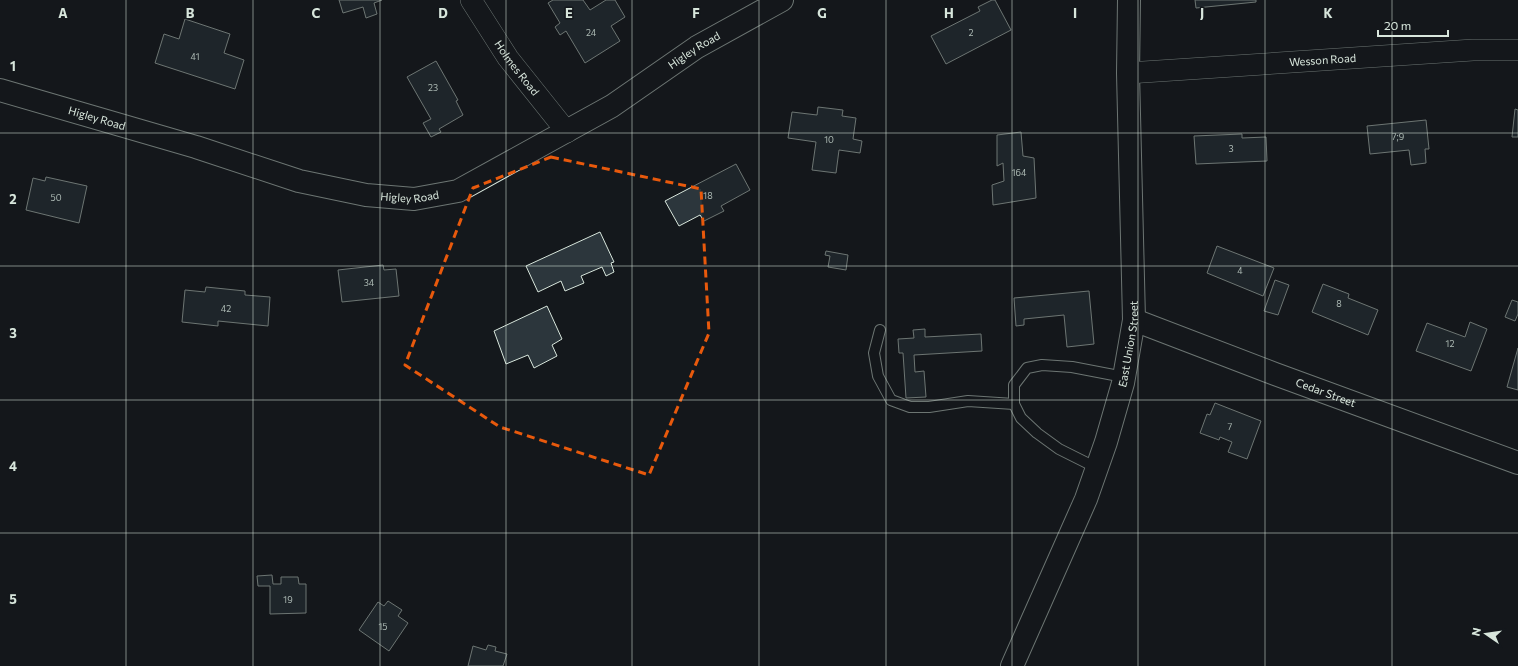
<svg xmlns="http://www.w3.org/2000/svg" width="1518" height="666" viewBox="0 0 1518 666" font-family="Commissioner,sans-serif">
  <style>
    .building { fill: #2c363c; stroke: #d8e6dc }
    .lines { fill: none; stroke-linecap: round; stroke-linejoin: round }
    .service-casing { stroke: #d8e6dc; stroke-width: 12 }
    .minor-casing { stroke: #d8e6dc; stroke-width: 22 }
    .tertiary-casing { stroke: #d8e6dc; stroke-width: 24 }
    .service { stroke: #14181c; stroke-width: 10 }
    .minor { stroke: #14181c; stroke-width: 21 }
    .tertiary { stroke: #14181c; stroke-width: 22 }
    .marked { fill: none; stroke: #e8590c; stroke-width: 3; stroke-dasharray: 8 5; stroke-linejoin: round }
    .grid { fill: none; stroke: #d8e6dc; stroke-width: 1; stroke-opacity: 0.55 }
    .labels { text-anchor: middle; stroke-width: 3; stroke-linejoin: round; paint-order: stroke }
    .number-label { font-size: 9px; fill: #adbab4 }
    .street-label { font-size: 11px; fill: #d8e6dc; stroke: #14181c }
    .grid-label { font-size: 13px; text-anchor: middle; font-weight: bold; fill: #d8e6dc; stroke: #14181c; stroke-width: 3; stroke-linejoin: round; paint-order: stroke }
  </style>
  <rect width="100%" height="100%" fill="#14181c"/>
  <g class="building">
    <path d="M339,0h43l-8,3 3,11 -11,4 -3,-11 -20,6z"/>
    <path d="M553,0h30l7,10 16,-10h9l10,17 -14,9 9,15 -35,22 -19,-32 -6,4 -5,-8 5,-4 -12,-20z"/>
    <path d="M992,0h3l16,30 -65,34 -15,-28 49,-25 -2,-4z"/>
    <path d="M1195,0h61v2l-60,6z"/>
    <path d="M185,19l45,15 -6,19 20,7 -9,29 -80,-26 9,-29 15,5z"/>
    <path d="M436,61l22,39 -2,1 7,14 -24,14 2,3 -10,5 -8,-14 8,-4 -24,-42z"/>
    <path d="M818,107l25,3 -1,6 14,2 -3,21 9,2 -2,12 -21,-3 -3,23 -24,-3 4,-28 -28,-4 4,-26 25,3z"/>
    <path d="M1515,109l3,1v27h-6z"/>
    <path d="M1426,120l3,29h-4l1,14 -15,2 -2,-15 -39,4 -3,-28z"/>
    <path d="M1021,132l2,24 11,2 2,40 -43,7 -1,-20 12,-4 -1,-18 -6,3v-31z"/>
    <path d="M1242,134v4l24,-1 1,24 -71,3 -2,-28z"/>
    <path d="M736,164l14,26 -29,16 3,5 -20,10 -4,-6 -21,11 -14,-25z"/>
    <path d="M46,177l41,9 -8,37 -53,-13 7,-32 12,3z"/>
    <path d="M600,232l14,30 -3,1 3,9 -8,4 -4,-9 -21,9 3,7 -19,8 -4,-10 -23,11 -12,-26z"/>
    <path d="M1217,246l57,22 -11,28 -56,-23z"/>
    <path d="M826,251l22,4 -2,15 -18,-3 2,-11 -5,-1z"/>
    <path d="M383,265l1,5 12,-1 3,27 -57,6 -4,-32z"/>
    <path d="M1275,280l14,5 -11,30 -14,-4z"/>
    <path d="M1323,284l26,10 -1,4 30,12 -10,25 -56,-23z"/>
    <path d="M206,287l39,4v4l25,2 -2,29 -50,-5v5l-36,-4 3,-32 20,2z"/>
    <path d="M1089,291l5,53 -27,3 -3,-32 -40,4v6l-8,1 -2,-28z"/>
    <path d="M1512,300l6,2v12l-3,7 -10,-4z"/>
    <path d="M547,306l15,33 -10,6 5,11 -23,12 -6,-13 -22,9 -12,-33z"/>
    <path d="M1470,322l17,7 -16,42 -55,-20 11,-28 38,14z"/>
    <path d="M925,329v8l56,-3 1,17 -68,4 1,17 9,-1 2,26 -20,1 -3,-45h-4l-1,-14 16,-1 -1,-8z"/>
    <path d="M1518,348v42l-11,-3z"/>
    <path d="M1215,403l46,18 -14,38 -19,-7 4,-10 -12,-5 -1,3 -19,-7 7,-19 3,1z"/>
    <path d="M272,575l1,9h8v-7h17l1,7h7v29l-36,1v-28h-12l-1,-10z"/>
    <path d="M388,601l14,9 -4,6 10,7 -19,28 -30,-21 19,-28 6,4z"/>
    <path d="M488,645l8,2 -1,4 12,3 -4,12h-35l5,-20 13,4z"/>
  </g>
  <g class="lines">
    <g class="service-casing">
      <g id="service">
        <path d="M880,330l-6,23 4,23 13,24 19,7h19l39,-6 46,3"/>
        <path d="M1097,468l-38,-19 -22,-16 -16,-15 -7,-14v-19l13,-17 15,-3 30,2 52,10"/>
      </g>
    </g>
    <g class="minor-casing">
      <g id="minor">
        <path id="s1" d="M471,0l37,58 59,74"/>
        <path id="s2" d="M1128,73l345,-23h45"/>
      </g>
    </g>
    <g class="tertiary-casing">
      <g id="tertiary">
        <path id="s3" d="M0,90l196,57 103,34 67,14 48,4 44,-8 154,-85 85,-59 85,-47"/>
        <path id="s4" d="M1134,320l141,54 243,89"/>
        <path id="s5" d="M1012,666l74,-167 20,-57 17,-59 11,-63 -6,-247 1,-73"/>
      </g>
    </g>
    <use href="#service" class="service"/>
    <use href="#minor" class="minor"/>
    <use href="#tertiary" class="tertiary"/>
  </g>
  <path d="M0 0H1518V666H0ZM551,157l150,32 8,144 -60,142 -149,-48 -95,-62 68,-177z" fill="#14181c" fill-opacity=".55" fill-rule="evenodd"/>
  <path class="marked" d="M551,157l150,32 8,144 -60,142 -149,-48 -95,-62 68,-177z"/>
  <path class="grid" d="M126,0v666M253,0v666M380,0v666M506,0v666M632,0v666M759,0v666M886,0v666M1012,0v666M1138,0v666M1265,0v666M1392,0v666M0,133h1518M0,266h1518M0,400h1518M0,533h1518"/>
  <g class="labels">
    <g class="number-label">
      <text x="591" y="36">24</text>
      <text x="971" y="36">2</text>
      <text x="195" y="60">41</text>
      <text x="433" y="91">23</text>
      <text x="1398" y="140">7;9</text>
      <text x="829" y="143">10</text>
      <text x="1231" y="152">3</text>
      <text x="1019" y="176">164</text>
      <text x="708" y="199">18</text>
      <text x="56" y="201">50</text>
      <text x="1240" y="274">4</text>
      <text x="369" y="286">34</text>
      <text x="1339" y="307">8</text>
      <text x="226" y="312">42</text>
      <text x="1450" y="347">12</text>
      <text x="1230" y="430">7</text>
      <text x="288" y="603">19</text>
      <text x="383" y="630">15</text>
    </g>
    <g class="street-label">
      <text dy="4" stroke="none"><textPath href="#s3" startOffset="749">Higley Road</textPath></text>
      <text dy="4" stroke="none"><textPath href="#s2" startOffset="195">Wesson Road</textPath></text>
      <text dy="4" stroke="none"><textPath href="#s1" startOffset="82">Holmes Road</textPath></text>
      <text dy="4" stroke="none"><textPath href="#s3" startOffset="101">Higley Road</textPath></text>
      <text dy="4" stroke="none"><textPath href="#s3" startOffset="425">Higley Road</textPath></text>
      <text dy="4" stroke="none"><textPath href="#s5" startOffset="344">East Union Street</textPath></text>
      <text dy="4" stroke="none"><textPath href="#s4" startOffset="205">Cedar Street</textPath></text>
    </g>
  </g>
  <g class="grid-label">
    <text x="63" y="18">A</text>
    <text x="190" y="18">B</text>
    <text x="316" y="18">C</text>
    <text x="443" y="18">D</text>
    <text x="569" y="18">E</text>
    <text x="696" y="18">F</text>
    <text x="822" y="18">G</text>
    <text x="949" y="18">H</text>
    <text x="1075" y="18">I</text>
    <text x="1202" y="18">J</text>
    <text x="1328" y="18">K</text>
    <text x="13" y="71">1</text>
    <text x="13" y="204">2</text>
    <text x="13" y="338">3</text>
    <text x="13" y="471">4</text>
    <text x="13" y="604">5</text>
  </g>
  <g transform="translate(1486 634) rotate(283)" stroke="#14181c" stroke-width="3" paint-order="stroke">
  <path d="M0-3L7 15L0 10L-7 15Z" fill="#d8e6dc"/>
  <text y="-6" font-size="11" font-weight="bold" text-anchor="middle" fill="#d8e6dc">N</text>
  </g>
  <path d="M1378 30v6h70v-6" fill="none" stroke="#d8e6dc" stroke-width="2"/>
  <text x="1384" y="30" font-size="12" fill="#d8e6dc" stroke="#14181c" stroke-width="3" paint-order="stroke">20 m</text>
</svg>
